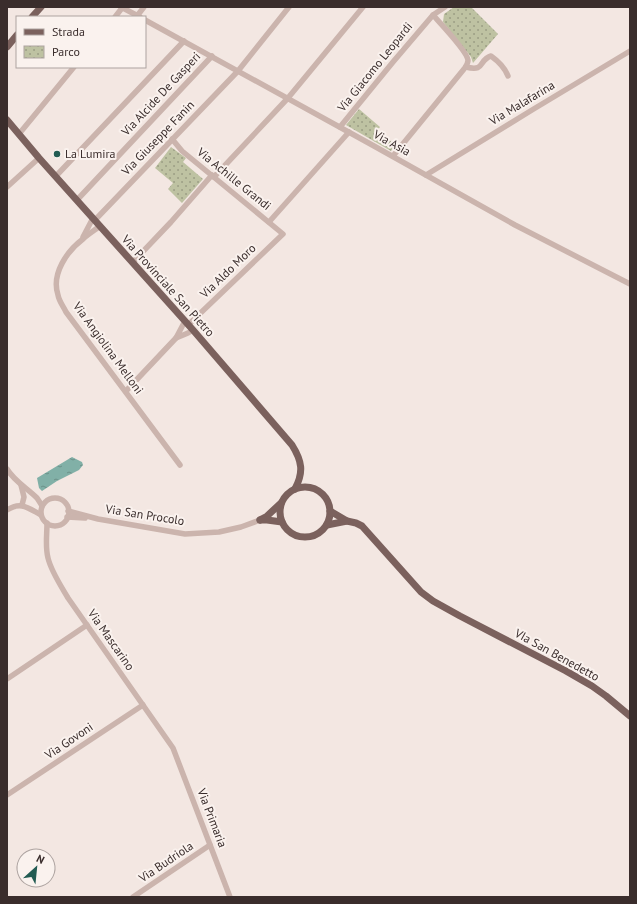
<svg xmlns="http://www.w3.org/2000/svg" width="637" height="904" viewBox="0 0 637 904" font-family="'PT Sans',sans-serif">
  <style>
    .park { fill: url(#park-dots) }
    .water { fill: url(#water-ripples) }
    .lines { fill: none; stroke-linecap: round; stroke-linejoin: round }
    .minor { stroke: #cbb4ad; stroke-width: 5.5 }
    .major { stroke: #7b615d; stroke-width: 7 }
    .poi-dot { fill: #225b52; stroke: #faf2ee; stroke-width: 1.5 }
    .labels { text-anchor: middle; stroke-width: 4; stroke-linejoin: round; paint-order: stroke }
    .street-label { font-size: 12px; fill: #3a2d2c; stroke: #faf2ee }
    .poi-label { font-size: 12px; fill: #3a2d2c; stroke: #faf2ee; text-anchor: start }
  </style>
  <defs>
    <pattern id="park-dots" width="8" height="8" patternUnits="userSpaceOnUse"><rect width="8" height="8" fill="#bec2a2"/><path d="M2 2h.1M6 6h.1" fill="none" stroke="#9b9e84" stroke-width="1.8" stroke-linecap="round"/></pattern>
    <pattern id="water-ripples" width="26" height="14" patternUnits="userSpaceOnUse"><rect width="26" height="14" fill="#81b0a7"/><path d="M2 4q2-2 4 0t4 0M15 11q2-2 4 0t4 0" fill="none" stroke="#6b9088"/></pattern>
  </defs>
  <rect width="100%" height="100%" fill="#f3e7e2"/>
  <g class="park">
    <path d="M454,7h17l27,27 -25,29 -2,-6 -28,-35 1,-8z"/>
    <path d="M359,109l21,18 -3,4 19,14 -5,6 -45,-26z"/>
    <path d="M171,147l15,11 -3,4 20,17 -21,24 -14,-14 5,-6 -18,-15z"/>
  </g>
  <path class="water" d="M72,457l10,5 1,3 -4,5 -22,11 -15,10 -3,-3 -2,-10z"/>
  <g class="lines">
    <g class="minor">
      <path d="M121,7l19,10"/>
      <path d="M137,16l7,-9"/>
      <path d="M115,17l7,-9"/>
      <path d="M145,20l229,126 141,79 115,59"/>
      <path d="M466,67c20,5 12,-7 25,-11 7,5 14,12 17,20"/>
      <path d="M340,127l53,-65 40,-47 12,-8"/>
      <path d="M19,134l55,-67"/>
      <path d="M172,139l10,12 101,83 -95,91"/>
      <path d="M393,156l71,-87c2,-3 4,-5 4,-9 -1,-9 -28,-37 -35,-45"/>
      <path d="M426,175l106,-65 98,-59"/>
      <path d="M56,176l128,-135"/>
      <path d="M214,177l74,-79 75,-91"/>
      <path d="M7,187l32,-29"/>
      <path d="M77,200l135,-144"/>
      <path d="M95,220l143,-149 51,-64"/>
      <path d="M269,222l80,-90"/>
      <path d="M100,226c-5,4 -12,8 -17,13 -16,12 -32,35 -25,56 1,6 5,11 8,17l114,153"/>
      <path d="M83,237l10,-19"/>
      <path d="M133,262l38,-40 41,-47"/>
      <path d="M185,321l-9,17 12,-5 5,-3"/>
      <path d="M126,391l50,-53"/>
      <path d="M7,469c7,12 20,19 30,29 2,3 4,6 5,8"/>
      <path d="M21,485l3,12 -2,8"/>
      <circle cx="55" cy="512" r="14"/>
      <path d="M7,510c14,-9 21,-2 34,5"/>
      <path d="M68,511l30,8 87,15 34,-2 22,-5 19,-7"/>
      <path d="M67,517l18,1"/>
      <path d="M47,523c0,12 -2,24 1,35 3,13 13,28 20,40l105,150 57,149"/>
      <path d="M7,679l80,-54"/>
      <path d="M7,795l136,-90"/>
      <path d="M133,897l77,-52"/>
    </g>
    <g class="major">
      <path d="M32,17l9,-10"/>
      <path d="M7,47l10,-12"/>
      <path d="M7,120l32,38 154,172 99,115c10,16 12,27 3,44"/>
      <circle cx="305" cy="512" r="25"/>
      <path d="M330,511l17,10 9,2 6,3 59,66 12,9 27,15 106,55 26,15 14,10 24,20"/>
      <path d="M260,520l6,-3 15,-14"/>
      <path d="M260,520h7l15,2"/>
      <path d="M327,525l20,-4"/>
    </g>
  </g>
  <circle class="poi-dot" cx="57" cy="154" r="4"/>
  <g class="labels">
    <g class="street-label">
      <text transform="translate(375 67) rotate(-51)" y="4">Via Giacomo Leopardi</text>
      <text transform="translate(161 94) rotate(-47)" y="4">Via Alcide De Gasperi</text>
      <text transform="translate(522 103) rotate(-31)" y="4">Via Malafarina</text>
      <text transform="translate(158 138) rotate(-46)" y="4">Via Giuseppe Fanin</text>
      <text transform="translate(392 143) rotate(29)" y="4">Via Asia</text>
      <text transform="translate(234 179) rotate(39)" y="4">Via Achille Grandi</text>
      <text transform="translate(228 271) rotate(-44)" y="4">Via Aldo Moro</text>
      <text transform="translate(168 286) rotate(48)" y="4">Via Provinciale San Pietro</text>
      <text transform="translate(108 348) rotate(54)" y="4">Via Angiolina Melloni</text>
      <text transform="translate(145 515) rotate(9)" y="4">Via San Procolo</text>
      <text transform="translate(111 640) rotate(55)" y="4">Via Mascarino</text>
      <text transform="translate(557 655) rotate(29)" y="4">VIa San Benedetto</text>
      <text transform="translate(69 741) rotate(-34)" y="4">Via Govoni</text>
      <text transform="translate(212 818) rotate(69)" y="4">Via Primaria</text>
      <text transform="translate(166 862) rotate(-34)" y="4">Via Budriola</text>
    </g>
    <g class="poi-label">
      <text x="65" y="158">La Lumira</text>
    </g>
  </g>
  <rect width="637" height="904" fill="none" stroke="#3a2d2c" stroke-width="16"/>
  <rect x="16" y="16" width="130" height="52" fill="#faf2ee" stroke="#ada3a0"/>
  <rect x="24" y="29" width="20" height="6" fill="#7b615d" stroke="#ada3a0"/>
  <text x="52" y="36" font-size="12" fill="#3a2d2c">Strada</text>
  <rect x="24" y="46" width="20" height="12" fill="url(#park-dots)" stroke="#ada3a0"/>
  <text x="52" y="56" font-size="12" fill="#3a2d2c">Parco</text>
  <g transform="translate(36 868) rotate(27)"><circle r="19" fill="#faf2ee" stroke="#ada3a0"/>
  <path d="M0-3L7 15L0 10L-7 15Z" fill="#225b52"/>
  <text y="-6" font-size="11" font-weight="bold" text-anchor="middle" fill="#3a2d2c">N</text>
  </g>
</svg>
